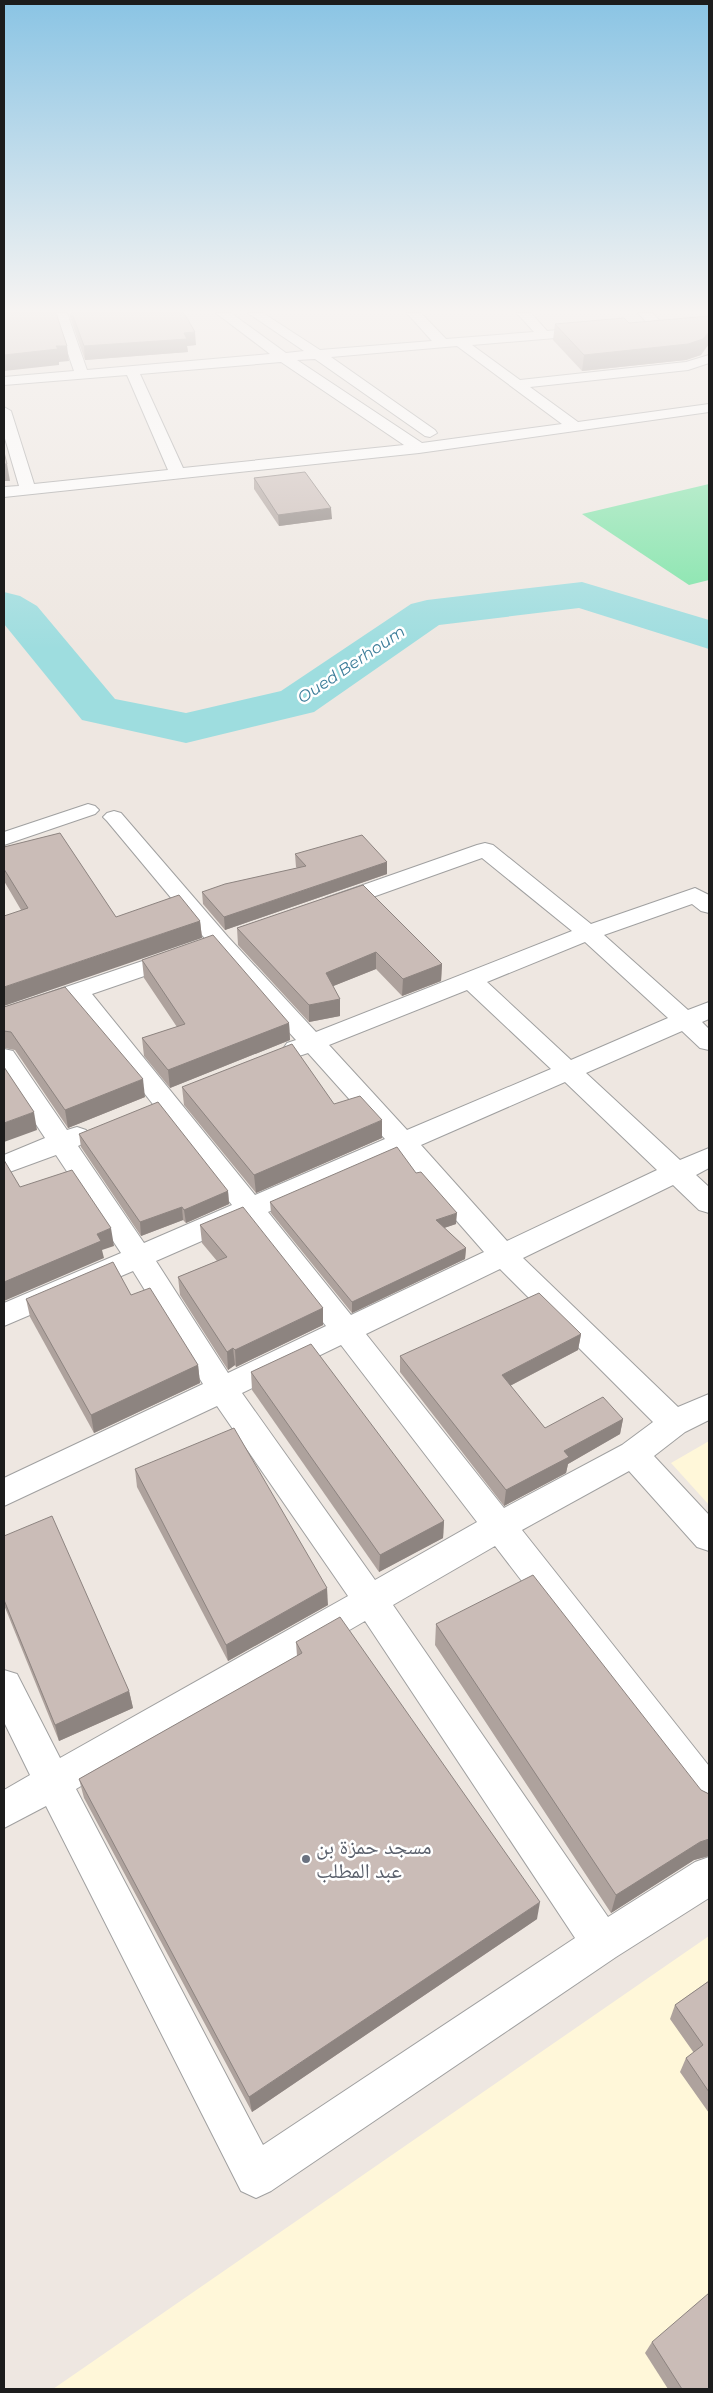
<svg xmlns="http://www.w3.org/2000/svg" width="713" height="2393" viewBox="0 0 713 2393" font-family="Montserrat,'Noto Naskh Arabic',sans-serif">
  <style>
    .education { fill: #fff7d9 }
    .pitch { fill: #79e3a5 }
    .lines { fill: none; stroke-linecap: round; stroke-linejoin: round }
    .river { fill: #9edddf; fill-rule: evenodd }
    .minor-casing { stroke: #a0a0a0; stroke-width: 2 }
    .minor { fill: #fff; fill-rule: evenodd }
    .wall { fill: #aea29d }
    .shaded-wall { fill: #8d8480 }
    .building { fill: #cabcb7; stroke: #8d8480 }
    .worship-dot { fill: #6b7280; stroke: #fff; stroke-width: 2 }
    .labels { text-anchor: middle; stroke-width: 5; stroke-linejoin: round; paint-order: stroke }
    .far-water-label { font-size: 16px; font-style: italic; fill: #3c7d99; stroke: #fff }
    .near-worship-label { font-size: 21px; fill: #5b616d; stroke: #fff; text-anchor: start }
  </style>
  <rect width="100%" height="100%" fill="#eee7e1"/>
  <g class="education">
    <path d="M709,1441v64l-38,-42z"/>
    <path d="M709,1936v453h-656z"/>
  </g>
  <path class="pitch" d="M709,484v96l-20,5 -107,-71z"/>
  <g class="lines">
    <path class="river" d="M582,582l127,38v29l-130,-41 -140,17 -125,87 -128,31 -104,-23 -78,-96v-32l16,4 17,10 78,93 71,14 95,-22 130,-87 16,-4z"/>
    <g class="minor-casing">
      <g id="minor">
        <path d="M54,313h13l20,57 183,-16 -54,-41h15l55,40 18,-2 -56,-38h15l57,37 112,-9 -25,-28h14l25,26 88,-7 -17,-19h14l16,18 44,-4 7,4 -7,4 -119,10 48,35 166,-18 23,-7v8l-21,7 -158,17 48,35 131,-18v8l-290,41 -415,44v-10l15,-1 -15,-51v-28l7,4 23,73 134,-14 -41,-95 -123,10v-8l70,-6zM457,346l105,78 -140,19 -125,-83 18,-1 110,77 5,1 7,-4 -2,-3 -104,-73zM281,362l123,83 -221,23 -43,-94z"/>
        <path d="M638,313h14l13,13 -2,3h-10z"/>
        <path d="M88,804l7,2 4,4 -4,4 -91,31v-13z"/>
        <path d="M114,811l7,2 107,124 88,95 256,-101 -90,-73 -140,50 -8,2 -8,-2 -3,-5 3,-5 151,-53 8,-2 8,2 98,79 104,-36 14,7v18l-8,-2 -9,-7 -88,31 84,75 21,-8v17l-7,3 7,7v21l-9,-2 -18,-17 -96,42 94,87 29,-12v20l-13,7 13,12v26l-10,-3 -26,-25 -150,73 155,149 31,-13v26l-24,12 -31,24 55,59v36l-12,-4 -68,-76 -107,59 187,236v47l-13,-5 -201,-262 -102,59 215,312 87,-55 14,-5v41l-93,59 -345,234 -15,7 -15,-7 -195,-385 -42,22v-38l26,-15 -26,-53v-52l13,4 43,84 288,-162 -131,-190 -213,100v-28l199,-94 -70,-113 -129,55v-23l117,-50 -65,-98 -52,19v-19l41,-17 -41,-62v-27l9,2 54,79 10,-3 9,3 4,6 -4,6 -8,4 66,97 88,-38 -160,-204 -68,23v-16l165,-56 8,-2 8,2 4,5 -4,5 -93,32 163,201 130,-56 -77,-86 -12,4 -9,-2 -4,-6 4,-6 9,-3 -84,-93 -105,-126 -4,-4 4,-4zM585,942l83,76 -97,42 -84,-78zM467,990l84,79 -144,61 -78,-85zM565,1082l92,88 -150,71 -86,-96zM399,1155l85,97 -133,63 -83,-103zM245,1222l81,104 -98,47 -72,-112zM500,1269l153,153 -31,23 -118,63 -138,-174zM341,1345l136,177 -102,58 -133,-187zM365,1621l210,317 -312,207 -187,-356z"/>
      </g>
    </g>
    <use href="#minor" class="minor"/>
  </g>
  <g class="wall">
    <path d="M70,313h114l12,32 -9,1 1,6 -103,8 -15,-43z"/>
    <path d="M629,323l72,32 -15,5 -104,11 -29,-31 2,-16z"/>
    <path d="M254,478l78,41 -53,7 -25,-37z"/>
    <path d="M4,847l112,70 84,4 2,17 -181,-28 -17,-29z"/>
    <path d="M295,854l92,8v12l-162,56 -22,-26 -1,-12 95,-24 -1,-1z"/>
    <path d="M363,885l79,79 -1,17 -39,15 -26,-27 -43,17 7,30 -31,6 -71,-77 -1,-17z"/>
    <path d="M142,960l147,63 1,17 -120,48 -26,-32 -2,-18 35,-11 -33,-49z"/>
    <path d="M4,1007l141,90 -77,31 -53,-78 -11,-2z"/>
    <path d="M182,1087l152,17 48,34 -126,55 -72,-88z"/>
    <path d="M79,1134l149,57 1,13 -43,19 -3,-3 -42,16 -60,-89z"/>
    <path d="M416,1173l40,51 -12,4 22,20 -1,11 -113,54 -81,-100 -1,-11z"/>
    <path d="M200,1225l123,83v17l-87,42 -1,-2 -7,5 -48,-75 -2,-18 39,-16 -15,-18z"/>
    <path d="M131,1295l67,70 2,18 -106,50 -64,-116 -4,-18z"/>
    <path d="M581,1334l-3,16 -68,36 35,42 78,-9 -3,15 -52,30 -2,9 -62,33 -104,-134v-16z"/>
    <path d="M251,1372l193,149 -1,17 -64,34 -127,-182z"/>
    <path d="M135,1469l193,136 -100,56 -91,-174z"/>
    <path d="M4,1536l125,155 4,17 -74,33 -55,-136z"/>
    <path d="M436,1624l265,166 8,4v62l-15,4 -83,53 -176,-268z"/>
    <path d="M296,1642l241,277 -285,193 -168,-314 -5,-19 218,-123z"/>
    <path d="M709,1981v132l-29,-41 6,-14 8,-5 -24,-34 5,-14z"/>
    <path d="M652,2342l57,47h-41l-23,-36z"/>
  </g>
  <g class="shaded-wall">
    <path d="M195,332l1,13 -9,1 1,6 -103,8 -1,-14z"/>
    <path d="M709,332v12l-8,11 -15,5 -104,11 2,-16z"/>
    <path d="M56,346h11l2,15 -10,1v3l-55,6v-16z"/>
    <path d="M4,464h3l3,17h-6z"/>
    <path d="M331,508l1,11 -53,7 -1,-11z"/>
    <path d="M387,862v12l-162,56 -1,-13z"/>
    <path d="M200,921l2,17 -198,68v-19z"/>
    <path d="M376,952v17l-50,20v-16z"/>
    <path d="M442,964l-1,17 -39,15 1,-17z"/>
    <path d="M340,999v17l-31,6v-17z"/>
    <path d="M289,1023l1,17 -120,48 -2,-18z"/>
    <path d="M143,1079l2,18 -77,31 -3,-18z"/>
    <path d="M34,1112l3,18 -33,12v-19z"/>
    <path d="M382,1120v18l-126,55 -2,-18z"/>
    <path d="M228,1191l1,13 -43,19 -2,-13z"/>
    <path d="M182,1207l1,13 -42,16 -1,-14z"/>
    <path d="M457,1213l-1,11 -21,7 1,-11z"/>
    <path d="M111,1228l3,18 -12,4 2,8 -100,43v-19l93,-48z"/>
    <path d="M466,1248l-1,11 -113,54v-11z"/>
    <path d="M323,1308v17l-87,42 -1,-17z"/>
    <path d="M581,1334l-3,16 -78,41 2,-16z"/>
    <path d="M233,1348l2,17 -7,5 -1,-18z"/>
    <path d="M198,1365l2,18 -106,50 -3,-18z"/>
    <path d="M623,1419l-3,15 -52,30 -2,9 -62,33 2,-16 58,-39z"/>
    <path d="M444,1521l-1,17 -64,34 1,-17z"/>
    <path d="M327,1588l1,17 -100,56 -2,-16z"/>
    <path d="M129,1691l4,17 -74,33 -4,-16z"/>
    <path d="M709,1839v17l-15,4 -83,53 5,-18 84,-53z"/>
    <path d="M540,1902l-3,17 -285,193 -3,-15z"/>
  </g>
  <g class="building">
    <path d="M4,313h52l11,33h-11l2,3 -54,6z"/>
    <path d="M72,313h112l11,19 -11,1 3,6 -103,7z"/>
    <path d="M709,316v16l-6,7 -15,5 -104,11 -29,-31 69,-6 5,5z"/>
    <path d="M4,452l3,12h-3z"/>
    <path d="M305,472l26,36 -53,7 -24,-37z"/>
    <path d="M60,833l56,84 63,-22 21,26 -196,66v-71l24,-8 -24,-39v-22z"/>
    <path d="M362,835l25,27 -163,55 -22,-25 23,-8 81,-18 -11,-12z"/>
    <path d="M363,885l79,79 -39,15 -27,-27 -50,21 14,26 -31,6 -72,-77z"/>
    <path d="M213,935l76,88 -121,47 -26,-32 43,-14 -43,-64z"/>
    <path d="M65,987l78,92 -78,31 -54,-78 -7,-1v-24z"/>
    <path d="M292,1044l42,60 26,-8 22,24 -128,55 -72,-88z"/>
    <path d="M4,1067l30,45 -30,11z"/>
    <path d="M158,1102l70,89 -44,19 -2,-3 -42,15 -61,-88z"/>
    <path d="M397,1147l19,26 5,-1 36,41 -21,7 30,28 -114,54 -82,-100z"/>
    <path d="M4,1160l16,27 52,-17 39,58 -14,6 4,7 -97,41z"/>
    <path d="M243,1207l80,101 -88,42 -2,-2 -6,4 -49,-75 49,-20 -27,-32z"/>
    <path d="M113,1262l18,33 19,-7 48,77 -107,50 -65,-116z"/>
    <path d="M539,1293l42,41 -79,41 43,53 58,-31 20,22 -59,32 5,6 -63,33 -106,-134z"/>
    <path d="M311,1344l133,177 -64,34 -129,-183z"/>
    <path d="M234,1428l93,160 -101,57 -91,-176z"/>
    <path d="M52,1516l77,175 -74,34 -51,-125v-64z"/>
    <path d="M533,1575l168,215 8,4v45l-9,3 -84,53 -180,-271z"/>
    <path d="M340,1617l200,285 -291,195 -170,-318 223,-126 -6,-11z"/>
    <path d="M709,1981v111l-23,-34 17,-13 -28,-40z"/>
    <path d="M709,2293v96h-27l-30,-47z"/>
  </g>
  <linearGradient id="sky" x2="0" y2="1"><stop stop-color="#8ac4e4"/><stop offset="0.48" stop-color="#f7f4f2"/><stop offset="1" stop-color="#f7f4f2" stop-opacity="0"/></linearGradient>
  <rect width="713" height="649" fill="url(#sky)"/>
  <circle class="worship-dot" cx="306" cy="1859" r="5"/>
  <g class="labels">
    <g class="far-water-label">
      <text transform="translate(351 664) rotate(-34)" y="6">Oued Berhoum</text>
    </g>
    <g class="near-worship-label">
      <text x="316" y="1854">مسجد حمزة بن<tspan x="316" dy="24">عبد المطلب</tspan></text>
    </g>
  </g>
  <rect width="713" height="2393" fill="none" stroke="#1c1c1c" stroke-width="10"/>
</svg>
